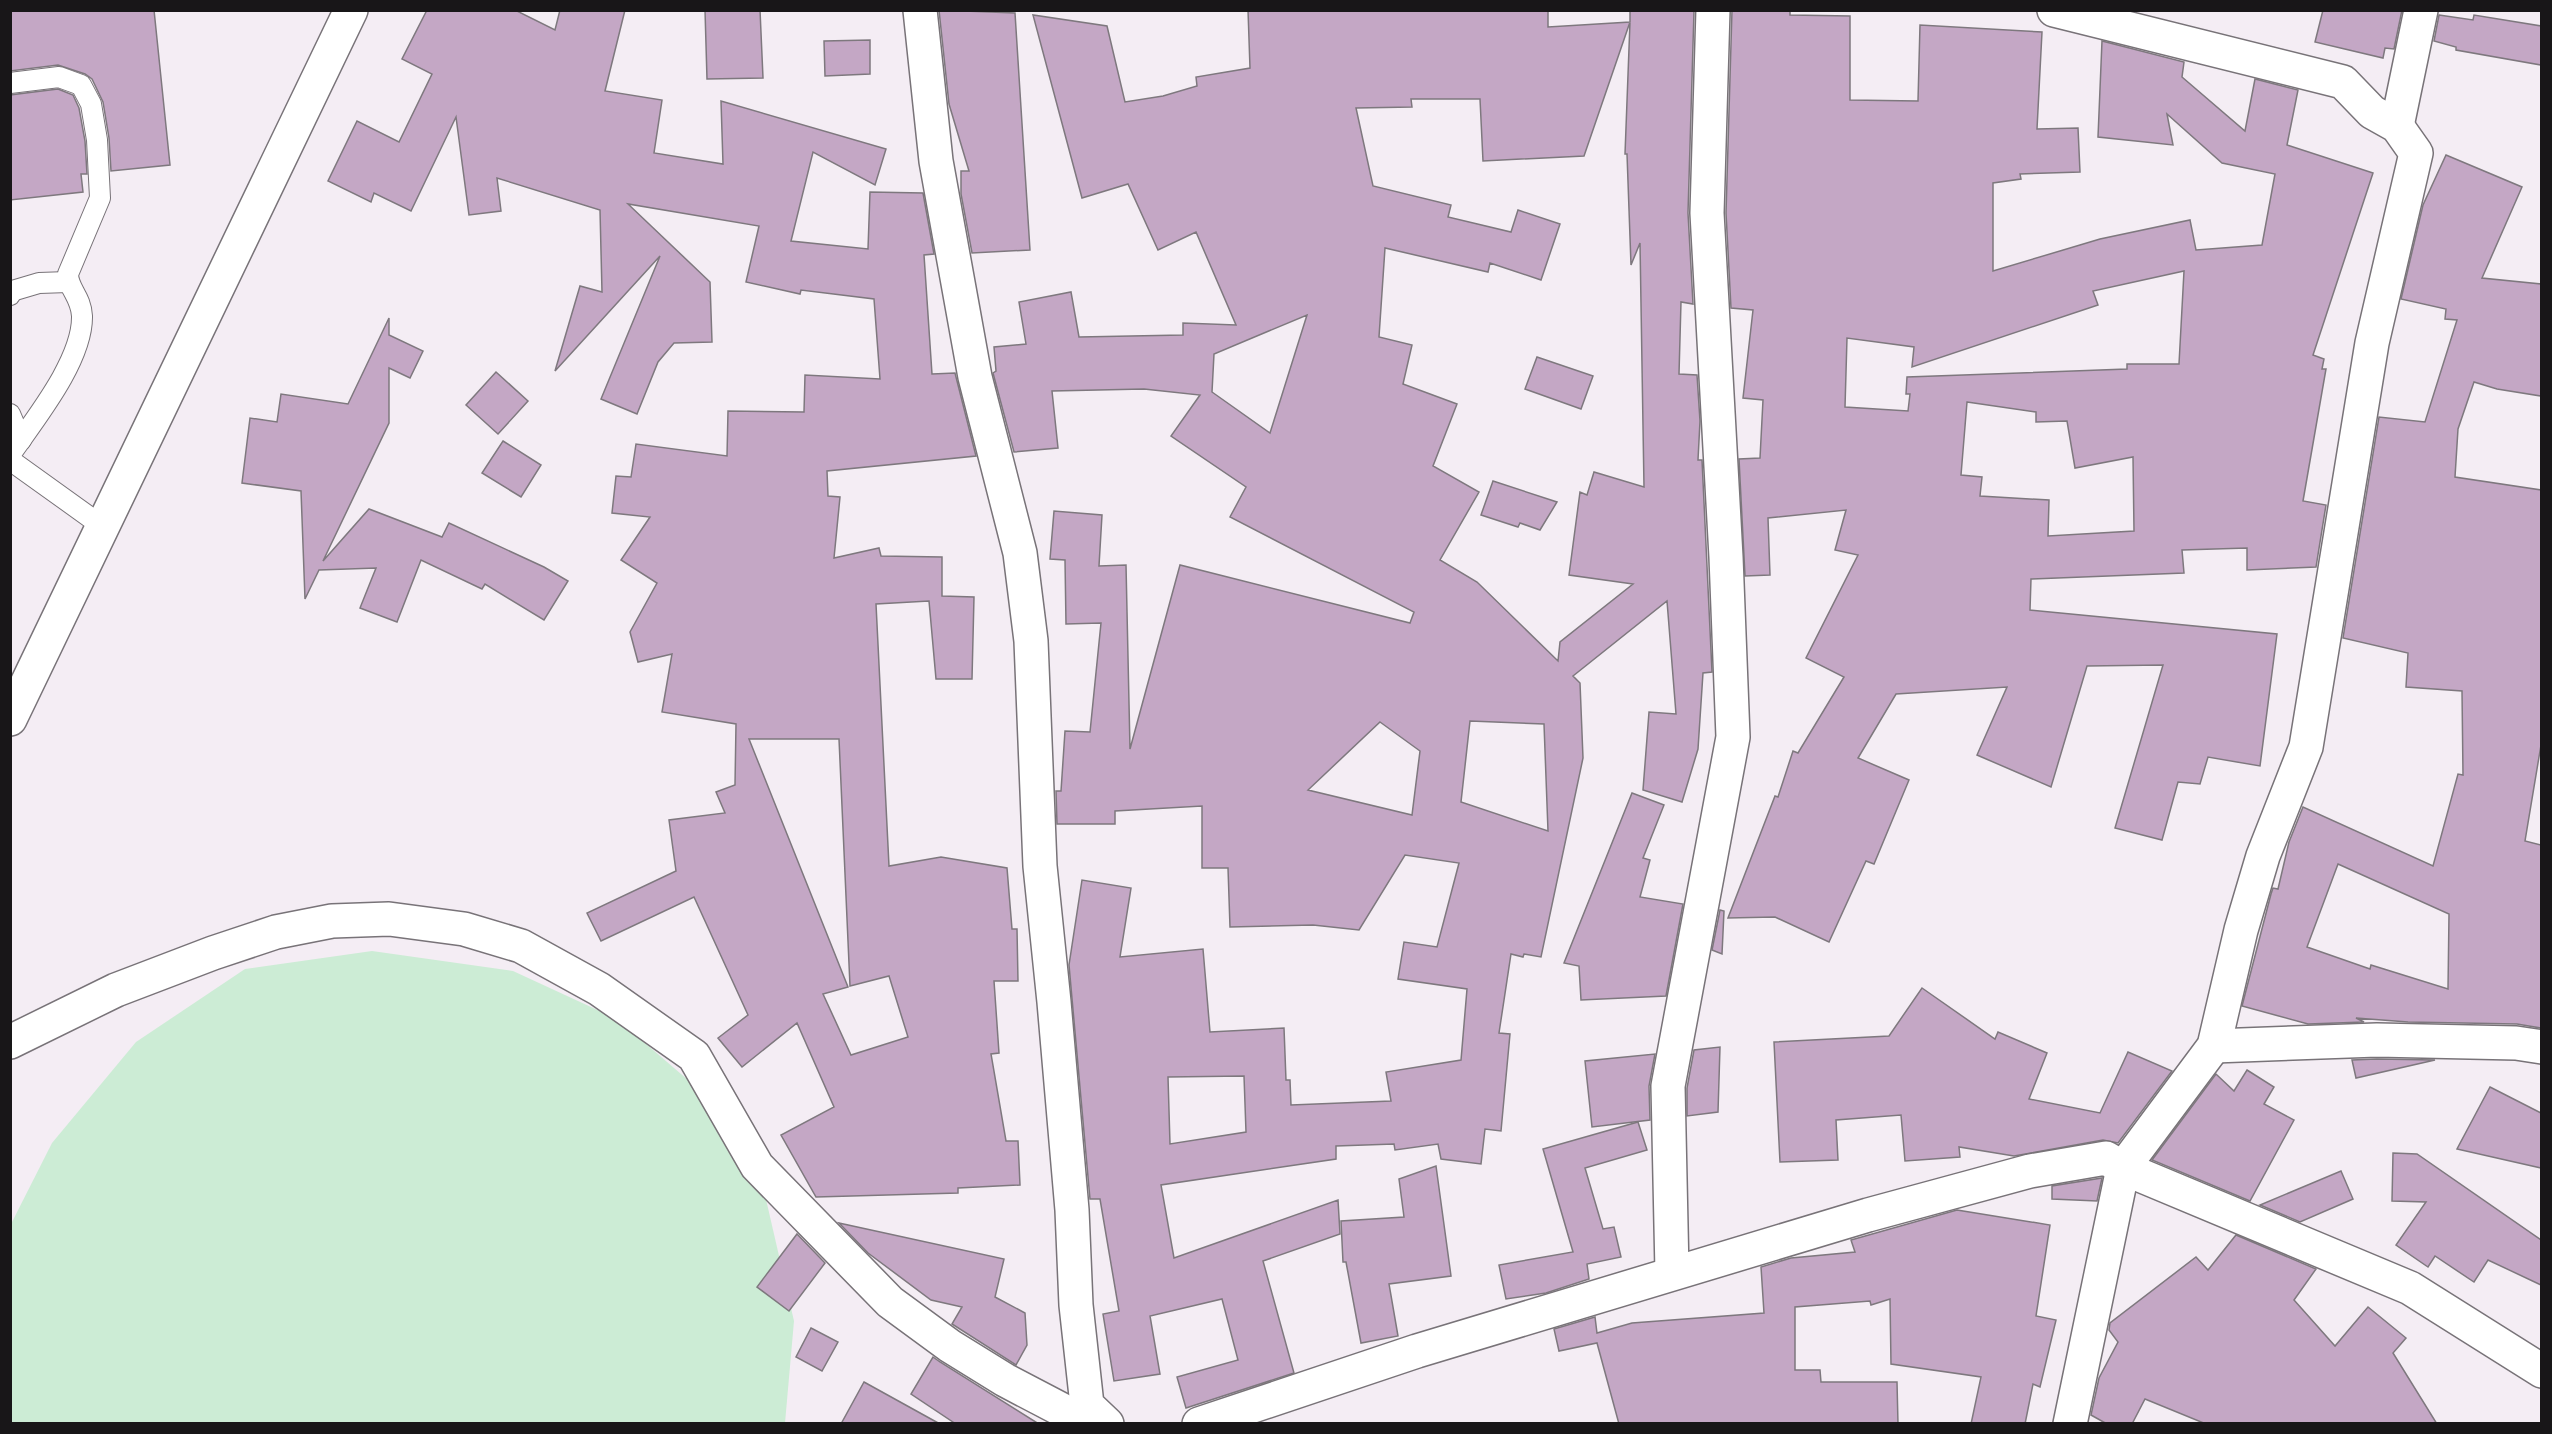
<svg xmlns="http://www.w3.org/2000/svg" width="2552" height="1434" viewBox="0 0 2552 1434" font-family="Overpass,sans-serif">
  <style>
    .green { fill: #ccecd5 }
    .building { fill: #c4a7c5; stroke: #7e787e; stroke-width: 1.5; fill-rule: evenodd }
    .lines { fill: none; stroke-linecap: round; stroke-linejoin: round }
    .service-casing { stroke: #787378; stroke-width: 22 }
    .minor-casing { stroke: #787378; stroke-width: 36 }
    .tertiary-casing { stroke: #787378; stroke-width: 36 }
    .service { stroke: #fff; stroke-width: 20 }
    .minor { stroke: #fff; stroke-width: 33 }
    .tertiary { stroke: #fff; stroke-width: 33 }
  </style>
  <rect width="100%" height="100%" fill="#f4edf4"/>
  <path class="green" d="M372,951l141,20 104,48 85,73 63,103 29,126 -9,102h-774l-1,-197 42,-83 84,-101 109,-73z"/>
  <g class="building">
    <path d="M10,10h144l16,155 -59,6 -2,-33 -6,-36 -11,-23 -7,-5 -27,-9 -48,6z"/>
    <path d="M427,10h88l40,20 5,-20h65l-20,81 57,9 -8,53 69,11 -2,-63 165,48 -11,36 -62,-33 -22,89 77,8 2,-57 53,1 11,61 -10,1 8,119 23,-1 21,83 -149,15 1,25 12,1 -6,61 45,-10 2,8 61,1v39l32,1 -2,82h-36l-7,-78 -53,3 13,262 52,-9 66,11 5,61h5l1,52h-24l5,72 -8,1 15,87h12l2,44 -62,3v5l-142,4 -35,-62 53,-28 -37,-84 -55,44 -24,-29 30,-23 -54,-118 -93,44 -14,-28 89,-42 -7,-51 56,-7 -9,-21 19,-7 1,-61 -74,-12 10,-58 -34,8 -8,-30 27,-49 -36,-23 29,-43 -38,-4 4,-37 15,1 5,-33 91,12 1,-45 76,1 1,-37 75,4 -6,-80 -73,-9 -1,4 -54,-12 13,-56 -131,-22 82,78 2,60 -38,1 -16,19 -21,52 -36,-15 59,-143 -105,115 25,-85 22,6 -2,-82 -103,-32 4,33 -32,4 -13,-98 -45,94 -37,-18 -3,9 -43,-21 29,-60 42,21 33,-68 -30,-15zM749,739h90l11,247 39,-10 19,61 -57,18 -28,-61 25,-7z"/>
    <path d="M705,10h55l3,68 -56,1z"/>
    <path d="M939,10l76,3 15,237 -58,3 -11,-59v-23h8l-20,-67z"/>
    <path d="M1248,10h300v17l82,-5v-11h64l-6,202 5,91 -12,-2 -2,72 18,1 3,46 -2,39h4l10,212 -9,1 -5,76 -16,53 -39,-12 6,-78 27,2 -9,-113 -94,75 7,7 3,75 -42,199 -17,-3 -1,3 -12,-3 -12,79 11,1 -9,97 -16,-2 -4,35 -40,-5 -3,-15 -43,6 -1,-6 -58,2v13l-175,26 13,73 164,-58 2,34 -77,27 31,112 -108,35 -9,-31 61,-17 -16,-61 -72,17 10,58 -46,7 -11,-67 16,-3 -19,-112h-10l-21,-234 13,-85 49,8 -11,69 83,-8 7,83 74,-4 2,52h4l1,25 100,-4 -5,-29 75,-12 6,-71 -69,-10 6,-37 33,5 22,-84 -54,-8 -46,75 -46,-5 -83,2 -2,-59h-26v-62l-87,5v13h-58l-1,-33h5l4,-60 25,1 11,-109 -35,1 -1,-64 -15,-1 4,-48 48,4 -3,51 27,-1 4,184 50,-184 230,58 4,-11 -184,-95 16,-30 -75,-51 29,-41 -56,-6 -92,2 6,57 -44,4 -21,-79 3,-2 -2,-24 32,-3 -7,-42 52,-10 8,45 104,-2v-12l53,2 -40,-93 -38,18 -30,-66 -46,14 -49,-183 74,11 18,76 38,-6 34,-10 -1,-9 54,-9zM1630,22l-5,132h2l4,111 9,-22 4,244 -50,-15 -7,23 -7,-3 -11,83 64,9 -73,58 -2,19 -81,-79 -37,-22 39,-68 -46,-26 24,-62 -54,-20 9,-39 -33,-8 6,-89 103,24 2,-9 51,17 19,-56 -42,-14 -7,22 -63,-15 3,-12 -78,-19 -17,-78 56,-1 -1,-8h69l3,62 101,-5zM1307,315l-37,118 -58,-41 2,-38zM1470,721l74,3 4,107 -87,-29zM1380,722l40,29 -8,64 -104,-25zM1244,1076l2,56 -76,12 -2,-67z"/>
    <path d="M1732,10h58v5l60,1v84l68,1 2,-76 122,7 -5,97 41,-1 2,44 -60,2 1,5 -28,4v88l107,-32 90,-19 6,30 66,-5 13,-71 -53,-11 -55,-49 6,31 -75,-8 4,-96 82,21 -2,15 63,54 10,-52 43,11 -11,55 86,28 -60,182 11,4 -2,10h4l-23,132 23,4 -10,62 -69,3v-22l-65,2 2,23 -153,6 -1,31 247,24 -17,132 -52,-9 -8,27 -22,-2 -16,58 -47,-12 48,-163 -76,1 -36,121 -74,-32 30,-68 -111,7 -38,64 51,22 -35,84 -8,-3 -37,81 -54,-25 -47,1 47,-122 3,1 15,-46 5,2 46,-76 -38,-19 52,-103 -23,-5 11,-40 -78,8 2,57 -25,1 -6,-117 21,-1 3,-58 -20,-2 10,-88 -22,-2 -5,-95zM2184,271l-5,93h-52v5l-220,8 -1,17h4l-2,17 -63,-4 2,-69 67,9 -2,20 186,-62 -5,-14zM1967,402l69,10v10l31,-1 8,47 58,-11 1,74 -86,5 1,-36 -69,-4 2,-19 -21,-2z"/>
    <path d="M2323,10h79l-8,39 -9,-1 -2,10 -68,-16z"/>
    <path d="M2439,15l34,5 1,-5 67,11v39l-85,-15v-3l-22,-6z"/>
    <path d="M870,40v34l-45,2 -1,-35z"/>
    <path d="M58,89l15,6 6,13 6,33 2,33h-6l2,18 -73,8v-105z"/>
    <path d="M2446,155l76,32 -40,91 59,6v112l-44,-7 -23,-7 -16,47 -3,48 86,13v255l-16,96 16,4v183l-24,-4 -109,-2 -52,-4 8,4 -56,2 -66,-18 29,-112 2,-6 5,1 11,-47 14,-35 130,59 25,-92 5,1 -1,-84 -56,-4 2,-34 -65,-15 36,-221 46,5 32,-102 -12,-1 1,-10 -45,-10 22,-94zM2338,864l111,50 -1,75 -77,-24 -1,4 -63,-22z"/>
    <path d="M389,318v17l34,16 -13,27 -21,-10v55l-66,138 46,-52 73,28 7,-14 95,44 24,14 -24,39 -59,-36 -3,5 -61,-29 -24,62 -37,-14 16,-40 -57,2 -14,29 -4,-108 -59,-8 8,-65 27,4 4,-28 67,10z"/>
    <path d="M1537,357l56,19 -12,33 -56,-20z"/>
    <path d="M496,372l32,29 -30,33 -32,-29z"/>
    <path d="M503,441l38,24 -20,32 -39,-24z"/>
    <path d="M1493,481l64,21 -17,28 -20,-7 -2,4 -37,-12z"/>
    <path d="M1632,793l32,12 -21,53 7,2 -10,37 43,7 -17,92 -85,4 -2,-34 -15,-3z"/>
    <path d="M1720,910l4,1 -2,43 -10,-4z"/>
    <path d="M1922,988l73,51 3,-7 49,21 -18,46 71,14 28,-61 44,19 -54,72 -15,-3 -89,16 -55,-9 1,10 -55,4 -4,-46 -65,5 2,40 -58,2 -6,-120 115,-6z"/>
    <path d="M1720,1047l-2,65 -31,4v-28l7,-38z"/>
    <path d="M1655,1054l-6,32 1,34 -58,7 -7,-66z"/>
    <path d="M2377,1059l58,1 -79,18 -4,-18z"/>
    <path d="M2247,1070l27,17 -10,17 30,16 -44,81 -98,-41 64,-86 18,17z"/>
    <path d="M2490,1087l51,26v55l-84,-19z"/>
    <path d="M1638,1122l9,28 -62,18 18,61 11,-2 7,30 -34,7 2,15 -43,14 -40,6 -7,-34 74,-13 -30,-103z"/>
    <path d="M2393,1153l24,1 124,86v45l-53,-25 -14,22 -39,-26 -7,11 -32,-22 30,-43 -34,-1z"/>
    <path d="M1436,1166l15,110 -62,8 9,52 -37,7 -15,-81h-3l-2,-41 63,-4 -5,-38z"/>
    <path d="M2341,1171l12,28 -53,23 -40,-17z"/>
    <path d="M2102,1178l-5,23 -45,-2v-13z"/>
    <path d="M1957,1210l93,15 -14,91 20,4 -16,67 -7,-3 -8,40h-54l10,-47 -90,-13 -1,-65 -19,6 -1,-4 -75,6v63h25l1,12h76l1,42h-279l-22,-81 -38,8 -5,-22 41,-12 2,16 35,-10 132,-10 -3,-46 30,-9 64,-6 -4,-12z"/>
    <path d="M839,1223l165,36 -9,38 30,16 2,32 -11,20 -64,-41 10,-17 -31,-7 -63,-47z"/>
    <path d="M797,1234l28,29 -36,48 -32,-24z"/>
    <path d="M2236,1235l80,34 -22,31 41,46 33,-39 38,31 -13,15 44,71h-231l-61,-25 -13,25h-25l-16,-9 8,-37 19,-36 -9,-12 1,-7 86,-66 12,13z"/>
    <path d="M811,1328l27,14 -16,29 -26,-14z"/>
    <path d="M933,1357l7,5 99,62h-83l-45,-30z"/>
    <path d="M864,1382l76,42h-99z"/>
  </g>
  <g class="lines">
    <g class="service-casing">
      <g id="service">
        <path d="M10,83l49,-6 22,8 10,19 6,36 3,58 -32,76c0,15 13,22 14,42 1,44 -47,103 -72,139"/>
        <path d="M10,295l2,-4 27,-8 29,-1"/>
        <path d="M10,414l11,26"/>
        <path d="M10,460l92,66"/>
      </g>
    </g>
    <g class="minor-casing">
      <g id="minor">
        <path d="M920,10l16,151 39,216 45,176 11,88 9,225 14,136 18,208 4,95 11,100 20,19"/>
        <path d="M2054,10l289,72 29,30 25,14 19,27 -44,190 -66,404 -43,109 -22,74 -27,116 -91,122 -53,256"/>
        <path d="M2397,126l24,-116"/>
        <path d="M10,1042l106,-52 97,-37 63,-21 56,-11 57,-2 75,10 57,17 78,43 95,67 63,110 133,136 60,44 55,34 84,44"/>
        <path d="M2214,1046l163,-6 139,3 26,4"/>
        <path d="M1672,1272l-4,-186 65,-349 -7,-180 -19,-344 6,-203"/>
        <path d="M1199,1424l218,-73 451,-136 162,-44 76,-13 17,10 287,120 132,83"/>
      </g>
    </g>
    <g class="tertiary-casing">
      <path id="tertiary" d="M10,719l341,-709"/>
    </g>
    <use href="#service" class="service"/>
    <use href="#minor" class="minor"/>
    <use href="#tertiary" class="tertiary"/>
  </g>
  <rect width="2552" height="1434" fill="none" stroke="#181618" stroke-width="24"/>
</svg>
